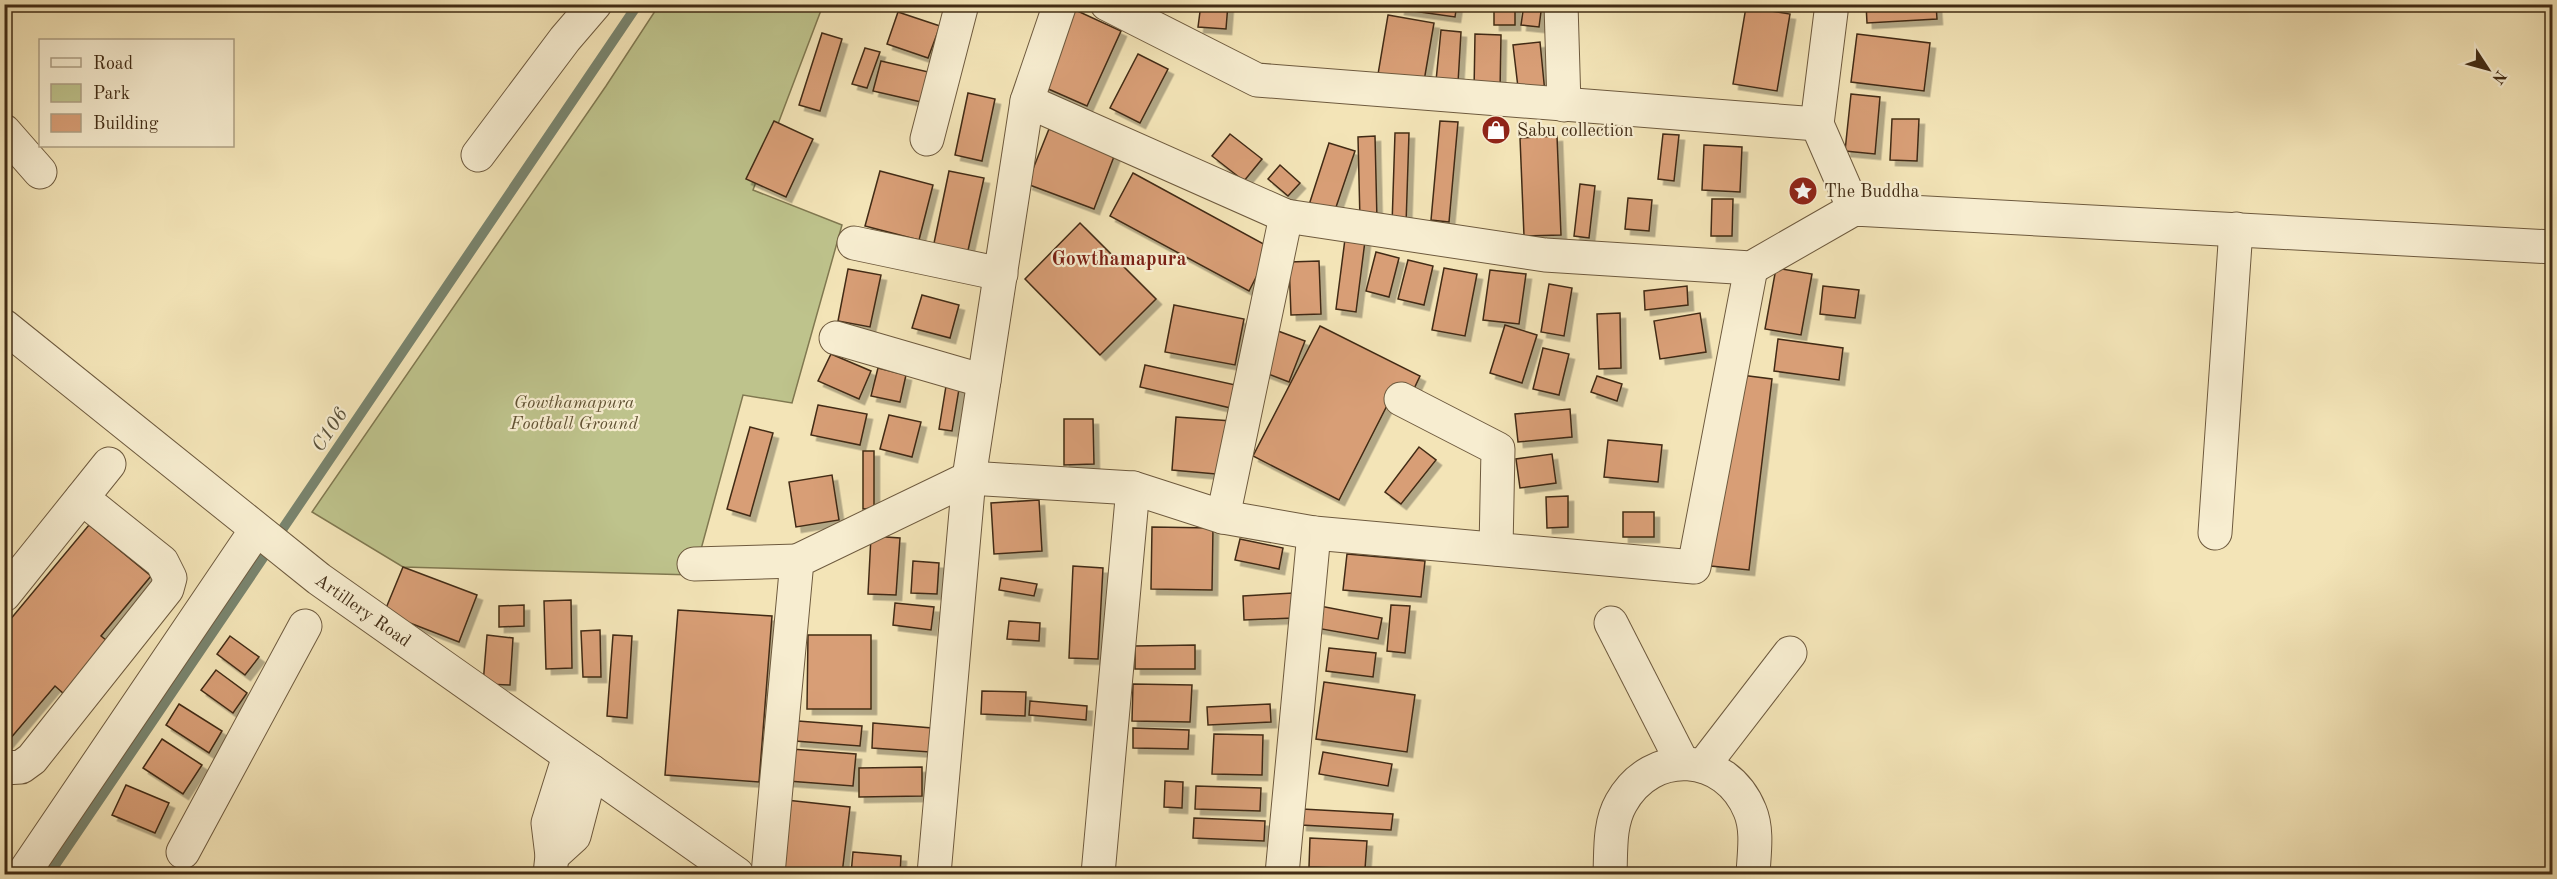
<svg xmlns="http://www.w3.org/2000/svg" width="2557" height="879" viewBox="0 0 2557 879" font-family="'Old Standard TT',serif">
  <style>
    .green { fill: #bec38c; stroke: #807850; stroke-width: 1.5 }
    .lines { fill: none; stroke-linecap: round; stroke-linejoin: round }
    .stream { stroke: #79846e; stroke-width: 10 }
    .building { fill: #d89e76; stroke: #422c15; stroke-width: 1.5; filter: url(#shadow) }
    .minor-casing { stroke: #6e5a3e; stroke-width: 35 }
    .minor { stroke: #f7edd0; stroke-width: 33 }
    .labels { text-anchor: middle; stroke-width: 4.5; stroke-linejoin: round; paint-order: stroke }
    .poi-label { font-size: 18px; fill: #422c15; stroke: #f7edd0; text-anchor: start }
    .park-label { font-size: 18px; font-style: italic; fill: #615233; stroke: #f7edd0 }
    .street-label { font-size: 18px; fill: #422c15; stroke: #f7edd0 }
    .neighbourhood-label { font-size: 20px; font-weight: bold; fill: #7a1f14; stroke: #f7edd0 }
    .water-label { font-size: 20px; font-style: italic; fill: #59513a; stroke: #f7edd0 }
  </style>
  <defs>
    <filter id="shadow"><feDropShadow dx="5.5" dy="5.5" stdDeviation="0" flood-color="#0004"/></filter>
  </defs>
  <rect width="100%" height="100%" fill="#f3e4b7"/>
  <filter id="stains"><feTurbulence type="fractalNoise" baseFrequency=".00333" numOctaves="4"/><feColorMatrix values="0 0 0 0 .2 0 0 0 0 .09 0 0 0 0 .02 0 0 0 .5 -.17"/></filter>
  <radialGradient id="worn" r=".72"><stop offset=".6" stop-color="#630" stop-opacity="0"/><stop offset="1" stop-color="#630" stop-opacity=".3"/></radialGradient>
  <path class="green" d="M659,5h164l-70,185 89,35 -50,178 -49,-8 -49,180 -291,-8 -91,-55 294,-426z"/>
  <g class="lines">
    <path class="stream" d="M49,874l589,-870"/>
  </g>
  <g class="building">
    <path d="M1201,4h27l-2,25 -28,-2z"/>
    <path d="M1400,4h57l-2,13 -56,-8z"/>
    <rect x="1494" y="4" width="21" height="21"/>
    <path d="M1524,4h18l-3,23 -18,-2z"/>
    <path d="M1866,4h70l1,15 -70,4z"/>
    <path d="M1746,7l44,7 -13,77 -44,-7z"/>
    <path d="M1071,8l50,23 -34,75 -50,-22z"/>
    <path d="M898,12l42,14 -12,32 -41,-14z"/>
    <path d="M1388,15l46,8 -11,64 -46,-7z"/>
    <path d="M1441,30l20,2 -3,51 -22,-2z"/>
    <path d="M822,33l20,6 -22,72 -21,-6z"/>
    <path d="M1475,34l26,1 -1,56h-26z"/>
    <path d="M1857,34l73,9 -6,48 -73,-9z"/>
    <path d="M1540,42l5,51 -26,3 -6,-51z"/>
    <path d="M865,48l15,4 -13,36 -15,-4z"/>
    <path d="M1138,54l30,15 -28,54 -30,-15z"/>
    <path d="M881,61l56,13 -7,30 -57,-13z"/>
    <path d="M968,93l27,6 -13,62 -27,-6z"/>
    <path d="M1851,94l29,3 -5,57 -30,-3z"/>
    <path d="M1892,119h27l-2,42 -27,-1z"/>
    <path d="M774,121l39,18 -27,58 -40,-18z"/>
    <path d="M1440,121l18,1 -9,100 -18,-2z"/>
    <path d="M1049,129l66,25 -21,55 -67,-25z"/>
    <path d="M1395,133h14l-3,92h-14z"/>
    <path d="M1230,134l32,25 -18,22 -32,-25z"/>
    <path d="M1663,134l16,1 -5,46 -16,-2z"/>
    <path d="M1375,136l2,84 -17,1 -2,-84z"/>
    <path d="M1557,136l4,99 -37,1 -4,-98z"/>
    <path d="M1329,143l26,8 -22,65 -25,-8z"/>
    <path d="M1704,145l38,2 -2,45 -38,-2z"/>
    <path d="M1280,165l20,18 -12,13 -20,-17z"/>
    <path d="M880,171l53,14 -14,55 -54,-14z"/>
    <path d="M949,171l35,7 -17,77 -34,-7z"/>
    <path d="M1133,173l138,75 -22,43 -139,-75z"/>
    <path d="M1580,184l15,2 -6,52 -15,-2z"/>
    <path d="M1628,198l24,2 -3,31 -24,-2z"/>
    <path d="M1712,199h21l-1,37h-21z"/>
    <path d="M1080,223l76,76 -56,56 -75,-76z"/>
    <path d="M1345,239l20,2 -9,71 -20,-3z"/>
    <path d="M1376,252l23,6 -10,39 -23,-6z"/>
    <path d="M1408,260l25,6 -9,39 -26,-6z"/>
    <path d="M1319,261l2,53 -30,1 -2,-53z"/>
    <path d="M1444,268l33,6 -12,62 -33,-6z"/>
    <path d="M1776,268l36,6 -11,61 -36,-6z"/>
    <path d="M848,269l33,6 -11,52 -32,-6z"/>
    <path d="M1490,270l36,4 -7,50 -36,-4z"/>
    <path d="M1549,284l23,4 -8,48 -23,-4z"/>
    <path d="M1687,286l1,19 -43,5 -1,-19z"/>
    <path d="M1823,286l36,4 -4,28 -35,-4z"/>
    <path d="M922,295l37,10 -9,33 -38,-10z"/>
    <path d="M1174,305l70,14 -9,46 -70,-13z"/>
    <path d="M1620,313l1,55 -22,1 -2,-55z"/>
    <path d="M1700,313l6,39 -46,7 -6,-38z"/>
    <path d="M1505,325l32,10 -15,48 -32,-10z"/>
    <path d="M1320,326l100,50 -9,19 -15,-7 -57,112 -86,-44z"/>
    <path d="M1278,331l27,10 -16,41 -26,-10z"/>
    <path d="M1778,339l65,9 -4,32 -65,-9z"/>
    <path d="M1543,348l26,6 -10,41 -26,-6z"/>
    <path d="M831,354l40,17 -12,28 -41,-18z"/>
    <path d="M1145,365l95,21 -5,23 -95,-22z"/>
    <path d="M878,368l28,7 -6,27 -29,-6z"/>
    <path d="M1733,374l39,5 -23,191 -38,-4z"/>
    <path d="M1597,376l25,8 -5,17 -26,-9z"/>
    <path d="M947,380l13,3 -8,48 -13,-2z"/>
    <path d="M818,405l49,9 -7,31 -49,-10z"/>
    <path d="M1570,409l2,28 -54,5 -3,-28z"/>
    <path d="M889,415l32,7 -9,35 -32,-8z"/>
    <path d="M1176,417l56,4 -5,54 -55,-5z"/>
    <path d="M1064,419h29l1,45 -30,1z"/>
    <path d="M750,427l23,6 -23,83 -23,-7z"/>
    <path d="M1608,440l54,5 -4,37 -54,-5z"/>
    <path d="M1419,447l17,13 -35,44 -16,-12z"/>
    <path d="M863,451h11v57l-11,1z"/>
    <path d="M1552,454l4,29 -36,5 -4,-29z"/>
    <path d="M832,475l7,45 -43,7 -7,-45z"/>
    <path d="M1568,496v31l-21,1 -1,-31z"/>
    <path d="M1039,500l3,51 -48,3 -3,-51z"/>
    <rect x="1623" y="512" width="31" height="25"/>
    <path d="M89,525l62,51 -50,60 16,13 -44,53 -18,-16 -51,60v-119z"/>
    <path d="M1152,527l61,1 -1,62 -61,-1z"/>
    <path d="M871,536l29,2 -4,57 -28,-1z"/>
    <path d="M1240,539l43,9 -4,21 -44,-9z"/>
    <path d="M1347,554l78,7 -4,36 -78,-7z"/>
    <path d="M913,561l26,2 -2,31 -26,-1z"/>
    <path d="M1073,566l30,2 -5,91 -29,-1z"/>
    <path d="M403,567l74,28 -18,47 -75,-29z"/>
    <path d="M1001,578l36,6 -3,12 -35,-6z"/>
    <path d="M1293,593v25l-49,2 -1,-24z"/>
    <path d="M571,600l1,68 -26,1 -2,-68z"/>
    <path d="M895,603l39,4 -3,23 -38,-5z"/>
    <path d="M524,605v21l-25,1v-21z"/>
    <path d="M1391,605l19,1 -5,47 -18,-2z"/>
    <path d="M1320,606l62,12 -4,21 -62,-11z"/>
    <path d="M678,610l94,6 -13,166 -94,-7z"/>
    <path d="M1009,621l31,2 -1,18 -32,-2z"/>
    <path d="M600,630l1,47h-18l-2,-46z"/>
    <path d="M487,635l26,3 -3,47 -27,-1z"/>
    <path d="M613,635l19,1 -5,82 -20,-2z"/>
    <path d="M808,635h63v74h-64z"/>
    <path d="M230,636l29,21 -14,18 -28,-21z"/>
    <path d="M1195,645v24h-60v-23z"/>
    <path d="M1329,648l47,5 -3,24 -47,-6z"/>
    <path d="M216,670l31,23 -14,20 -32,-23z"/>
    <path d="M1324,682l91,13 -8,57 -91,-13z"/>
    <path d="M1133,684l59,1 -2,37 -58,-1z"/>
    <path d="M982,691l44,1 -1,24 -44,-2z"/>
    <path d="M1030,701l57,5 -1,14 -57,-5z"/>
    <path d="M179,704l43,27 -13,22 -43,-28z"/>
    <path d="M1270,704l1,18 -63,3 -1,-18z"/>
    <path d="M798,721l64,5 -2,20 -65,-5z"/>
    <path d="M873,723l59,5 -2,24 -58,-4z"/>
    <path d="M1133,728l56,2 -1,19 -55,-1z"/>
    <path d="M1214,734l49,1 -1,40 -50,-1z"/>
    <path d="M162,739l40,26 -19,29 -40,-26z"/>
    <path d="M791,749l65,5 -3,32 -65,-5z"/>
    <path d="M1323,752l69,12 -4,22 -69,-12z"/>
    <path d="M922,767v29l-63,1v-29z"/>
    <path d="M1165,781l18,1 -1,26 -18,-1z"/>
    <path d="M126,785l43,18 -14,30 -43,-18z"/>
    <path d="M1196,786l65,2 -1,23 -65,-2z"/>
    <path d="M786,800l64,7 -8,67h-65z"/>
    <path d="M1302,809l91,5 -2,16 -90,-5z"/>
    <path d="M1194,818l71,3 -1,20 -71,-3z"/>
    <path d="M1310,838l57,3 -2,28 -56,-2z"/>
    <path d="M853,852l48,4 -1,18h-49z"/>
  </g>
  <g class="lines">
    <g class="minor-casing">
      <g id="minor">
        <path d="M1107,4l150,76 560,44 37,85"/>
        <path d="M1561,4l3,101"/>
        <path d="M1027,101l259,115 259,39 206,13 103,-59 698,38"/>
        <path d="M1817,124l15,-120"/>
        <path d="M4,131l36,41"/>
        <path d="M927,139l35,-135"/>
        <path d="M478,155l87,-116 30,-35"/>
        <path d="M854,243l147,31"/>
        <path id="s1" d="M4,326l315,253 418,295"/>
        <path d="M836,338l148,43"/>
        <path d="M1401,399l97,50 -2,100"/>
        <path d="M1223,517l63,-301"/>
        <path d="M2215,533l21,-304"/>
        <path d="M694,564l103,-3"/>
        <path d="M4,595l105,-131"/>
        <path d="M1611,623l71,139"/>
        <path d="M1703,766l87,-113"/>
        <path d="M4,768l17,-1 11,-8 135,-170 3,-11 -8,-16 -80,-64"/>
        <path d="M183,852l122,-226"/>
        <path d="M552,856l22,-20 17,-65"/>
        <path d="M23,874l233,-344"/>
        <path d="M550,874l2,-18 -4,-33 21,-67"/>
        <path d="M768,874l29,-313 172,-83 164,10 90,29 91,16 380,34 57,-299"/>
        <path d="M934,874l35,-396 58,-377 33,-97"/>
        <path d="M1098,874l35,-386"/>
        <path d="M1282,874l32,-341"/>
        <path d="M1610,874c1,-23 -1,-50 11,-71 31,-56 105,-51 129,8 8,19 4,43 3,63"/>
      </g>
    </g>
    <use href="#minor" class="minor"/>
  </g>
  <defs>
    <g id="shop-disc" transform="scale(1.5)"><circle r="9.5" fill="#8f2418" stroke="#f7edd0"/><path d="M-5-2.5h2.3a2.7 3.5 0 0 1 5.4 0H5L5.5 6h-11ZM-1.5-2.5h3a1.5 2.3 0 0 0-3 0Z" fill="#fff"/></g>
    <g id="sight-disc" transform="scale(1.5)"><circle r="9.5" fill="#8f2418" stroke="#f7edd0"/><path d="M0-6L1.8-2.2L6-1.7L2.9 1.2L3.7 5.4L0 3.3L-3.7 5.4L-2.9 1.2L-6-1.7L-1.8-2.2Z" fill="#fff"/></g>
  </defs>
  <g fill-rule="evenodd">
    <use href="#shop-disc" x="1496" y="130"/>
    <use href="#sight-disc" x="1803" y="191"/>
  </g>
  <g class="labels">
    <g class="poi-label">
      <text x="1517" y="136">Sabu collection</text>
      <text x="1824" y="197">The Buddha</text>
    </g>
    <g class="park-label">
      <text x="574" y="408">Gowthamapura<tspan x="574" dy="21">Football Ground</tspan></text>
    </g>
    <g class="street-label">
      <text dy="6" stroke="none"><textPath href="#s1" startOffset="458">Artillery Road</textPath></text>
    </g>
    <g class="neighbourhood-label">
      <text x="1119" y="265">Gowthamapura</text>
    </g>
    <g class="water-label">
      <text transform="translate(329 429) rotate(-56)" y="7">C106</text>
    </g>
  </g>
  <rect width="2557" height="879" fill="none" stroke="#f3e4b7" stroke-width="24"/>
  <rect x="6" y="6" width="2545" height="867" fill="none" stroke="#422c15" stroke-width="3"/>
  <rect x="12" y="12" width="2533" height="855" fill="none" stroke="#422c15" stroke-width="1.5"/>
  <rect x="39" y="39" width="195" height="108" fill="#f7edd0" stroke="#afa085" stroke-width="1.5"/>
  <rect x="51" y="58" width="30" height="9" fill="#f7edd0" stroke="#afa085" stroke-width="1.5"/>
  <text x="93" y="69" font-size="18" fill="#422c15">Road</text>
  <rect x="51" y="84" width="30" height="18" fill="#bec38c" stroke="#afa085" stroke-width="1.5"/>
  <text x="93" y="99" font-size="18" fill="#422c15">Park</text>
  <rect x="51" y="114" width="30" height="18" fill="#d89e76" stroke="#afa085" stroke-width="1.5"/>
  <text x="93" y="129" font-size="18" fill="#422c15">Building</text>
  <g transform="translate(2488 69) rotate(126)" stroke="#f7edd0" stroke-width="4.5" paint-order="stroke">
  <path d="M0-4.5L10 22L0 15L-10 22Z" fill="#422c15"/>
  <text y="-9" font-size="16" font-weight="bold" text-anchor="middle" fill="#422c15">N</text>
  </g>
  <rect width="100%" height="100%" filter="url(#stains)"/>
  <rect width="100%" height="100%" fill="url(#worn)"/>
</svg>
